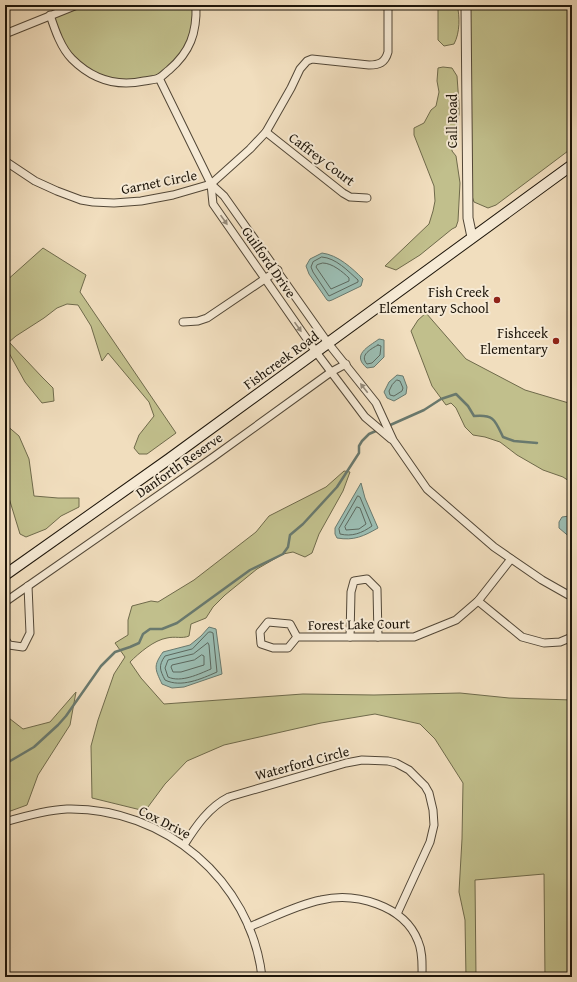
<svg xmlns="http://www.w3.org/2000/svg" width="577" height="982" viewBox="0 0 577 982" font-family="'Gentium Book Plus',serif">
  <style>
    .green { fill: #c1bf8c; stroke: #6f6a4b }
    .water { fill: #9bbcb1; stroke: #69796e }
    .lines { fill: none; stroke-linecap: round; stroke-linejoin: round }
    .shore { stroke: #5c685e; stroke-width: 1 }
    .stream { stroke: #69796e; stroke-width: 2.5 }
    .minor-casing { stroke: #524737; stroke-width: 9 }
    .tertiary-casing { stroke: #524737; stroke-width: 11 }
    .secondary-casing { stroke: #1d150a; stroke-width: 12 }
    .minor { stroke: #f6ead5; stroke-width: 7 }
    .tertiary { stroke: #f6ead5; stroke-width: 9 }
    .secondary { stroke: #f6ead5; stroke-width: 10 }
    .oneway { fill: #948a7a }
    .poi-dot { fill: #8f2418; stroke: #f6ead5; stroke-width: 1.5 }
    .labels { text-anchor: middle; stroke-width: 4; stroke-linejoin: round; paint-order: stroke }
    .street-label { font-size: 14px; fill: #1d150a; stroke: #f6ead5 }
    .poi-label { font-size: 14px; fill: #1d150a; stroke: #f6ead5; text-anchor: end }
  </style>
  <rect width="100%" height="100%" fill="#f1debe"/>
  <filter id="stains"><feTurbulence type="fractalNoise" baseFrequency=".005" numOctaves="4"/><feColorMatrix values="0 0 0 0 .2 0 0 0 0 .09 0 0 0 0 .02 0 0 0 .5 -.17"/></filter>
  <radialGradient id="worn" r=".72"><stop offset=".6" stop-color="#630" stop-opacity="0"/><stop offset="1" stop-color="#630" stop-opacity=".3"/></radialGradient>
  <g class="green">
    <path d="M77,5h119l-5,37 -32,36 -25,6 -34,-5 -30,-21 -20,-43z"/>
    <path d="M438,5h19c3,11 3,28 -3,39l-10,2 -6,-6z"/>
    <path d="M470,5h102v143l-76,57 -8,3 -14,-6 -4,-12z"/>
    <path d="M443,67l9,1 5,8 2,28v10l-2,10 -4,6 1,8 -2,7v6l4,5 4,27 -2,38 -2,6 -4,2 -32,26 -24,15 -11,-4 44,-42 4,-13 2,-10 -1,-15 -20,-51v-7l10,-5 7,-13 5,-4 3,-14 -2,-11 1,-13z"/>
    <path d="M43,248l43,27 -6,17 96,141 -29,21h-8l-5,-6 5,-13 15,-19 -5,-14 -41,-49 -6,8 -11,-35 -13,-21 -11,-1 -10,4 -13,10 -28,18 -7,6 33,35 11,11 1,13 -12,2 -17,-21 -16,-29 -4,-4v-67z"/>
    <path d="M426,313l40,46 59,31 47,14v79l-9,-6 -20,-7 -26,-15 -17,-13 -15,-5 -12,-2 -8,-8 -9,-19 -5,-5 -5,2 -14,-19 -21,-55 7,-11z"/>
    <path d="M5,424l14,12 10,23 5,37 24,2h21v9l-18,9 -15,13 -20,8 -6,-3 -15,-49z"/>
    <path d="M344,471l6,1 -7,19 -24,43 -7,19 -7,4 -12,-5 -10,2 -26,15 -32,26 -12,12 -7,11 -15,6 -2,12c-7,3 -14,0 -22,2 -13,2 -28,15 -37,24l11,16 23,26 139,-10 71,1 86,-2 49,5 63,2v277h-27l-1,-103 -69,6 1,97h-10l-1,-57 -6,-28 3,-53 1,-56 -28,-44 -15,-15 -45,-10 -54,9 -97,22 -37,16 -22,23 -20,27 -53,-13 -1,-52 7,-26 16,-46 11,-17 -10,-14 13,-8v-15l4,-14 19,-5 7,1 36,-22 62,-48 13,-16 57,-29z"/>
    <path d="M76,692l-6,33 -32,50 -11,30 -22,8v-98l18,14 27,-7z"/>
  </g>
  <g class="water">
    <path d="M322,253c16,2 30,15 41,26l-2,7 -29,14 -3,1 -2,-1 -18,-26 -3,-8 4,-7z"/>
    <path d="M379,339l5,1v17l-10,10 -7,1c-16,-13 1,-21 12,-29z"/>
    <path d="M397,375l6,1 4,11 -1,7 -12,7 -7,-3 -3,-6 5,-10z"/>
    <path d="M361,483l4,15 13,30c-14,8 -24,13 -41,10l-2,-4v-6z"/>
    <path d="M569,516h3v23l-13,-11v-6l3,-5z"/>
    <path d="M209,627l7,2 6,45 -38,13 -12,1 -10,-4c-7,-15 -9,-18 1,-32l27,-7 11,-9z"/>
  </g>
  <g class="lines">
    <g class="shore">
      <path d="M322,257c14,1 26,14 36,23v2l-29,14 -16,-24 -2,-5 2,-5z"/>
      <path d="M323,263c9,0 20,9 26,15v3l-18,8 -15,-22 1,-2z"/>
      <path d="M378,345l3,1 -1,9 -8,8 -5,1c-8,-9 4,-15 11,-19z"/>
      <path d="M397,380l3,1 3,7 -1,3 -8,5 -4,-1 -1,-4 3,-6z"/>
      <path d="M358,496l2,1 12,29c-10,7 -20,11 -32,8l-1,-5z"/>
      <path d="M357,507l3,1 6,16 -7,5 -13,1 -1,-3z"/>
      <path d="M209,632h2l2,1 4,39c-16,7 -36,16 -52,8 -5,-10 -7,-14 0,-24l27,-7z"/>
      <path d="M208,643l1,2 2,24c-12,5 -30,14 -43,8l-3,-9 3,-8 25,-6z"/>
      <path d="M202,655l2,1v9l-23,7h-8l-2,-5 1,-2 22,-5z"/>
    </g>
    <g class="stream">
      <path d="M388,426l36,-16 17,-11 15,-5 12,12 6,10c20,-2 21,4 29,21l11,4 23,2"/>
      <path d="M5,764l29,-17 24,-22 8,-9 35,-50 14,-14 15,-5 9,-4 4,-9 7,-5h12l15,-6 73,-53 33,-16 5,-7 2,-12 13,-11 34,-37 22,-34v-7l3,-5 7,-7 9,-4"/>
    </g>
    <g class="minor-casing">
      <g id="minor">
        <path d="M50,15c5,15 11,33 22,44 20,20 44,28 72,22 5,-1 11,-1 15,-3 4,-2 7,-6 10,-8 21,-18 28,-37 27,-65"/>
        <path d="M5,34l72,-29"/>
        <path d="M159,78l52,106 2,20 103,148 31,41 18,24 26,22"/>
        <path d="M266,132l77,61 7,4 17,1"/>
        <path d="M5,161l30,20 22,10 24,9 12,2 21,1 27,-2 32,-6 38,-11 39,-35 16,-17 25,-44 9,-19 7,-8 5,-2 57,6c10,0 16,-2 19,-13v-47"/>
        <path d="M211,184l13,12 104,147 48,60 17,37 34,49 67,58 48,33 30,17"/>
        <path d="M183,322l15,-1 9,-3 71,-48"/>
        <path d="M478,601l44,36 22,6 16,-1 12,-5"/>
        <path d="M5,602l207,-144 119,-86 15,-8"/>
        <path d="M297,637l-9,11h-15l-12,-4 -1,-12 8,-10 22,2 7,13h117l42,-17 22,-19 33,-42"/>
        <path d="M350,637l1,-45 3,-11 13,-2 10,10 1,48"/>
        <path d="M5,639l4,6 14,2 7,-14 -2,-47"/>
        <path d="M5,822c20,-6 41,-12 62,-13 97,-2 184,71 195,168"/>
        <path d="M184,845c12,-19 25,-38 45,-48l117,-34 16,-3 26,1 8,2 13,7 16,16 4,7 4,17 1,15 -4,17 -33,72"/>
        <path d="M249,927c23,-9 47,-22 72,-27 34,-8 83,5 97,41 5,11 4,24 4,36"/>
      </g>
    </g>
    <g class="tertiary-casing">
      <path id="tertiary" d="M466,5l2,213 4,19"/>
    </g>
    <g class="secondary-casing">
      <path id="secondary" d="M5,575l164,-116 403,-294"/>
    </g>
    <use href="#minor" class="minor"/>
    <use href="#tertiary" class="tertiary"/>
    <use href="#secondary" class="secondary"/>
  </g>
  <defs><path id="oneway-solid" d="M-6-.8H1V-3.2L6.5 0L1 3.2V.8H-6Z"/></defs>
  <g class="oneway">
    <use href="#oneway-solid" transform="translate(224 220) rotate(55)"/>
    <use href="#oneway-solid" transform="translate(298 327) rotate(55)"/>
    <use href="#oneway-solid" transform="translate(364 388) rotate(-128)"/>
  </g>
  <g class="poi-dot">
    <circle cx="497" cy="300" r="4"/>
    <circle cx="556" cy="341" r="4"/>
  </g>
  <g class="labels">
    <g class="street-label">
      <text transform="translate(452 121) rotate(-90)" y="5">Call Road</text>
      <text transform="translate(322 159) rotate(37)" y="5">Caffrey Court</text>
      <text transform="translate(159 182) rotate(-11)" y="5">Garnet Circle</text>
      <text transform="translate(269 262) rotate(55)" y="5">Guilford Drive</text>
      <text transform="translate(281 360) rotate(-36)" y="5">Fishcreek Road</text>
      <text transform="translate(179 465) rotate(-35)" y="5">Danforth Reserve</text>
      <text transform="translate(359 624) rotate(-1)" y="5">Forest Lake Court</text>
      <text transform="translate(302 763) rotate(-15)" y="5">Waterford Circle</text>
      <text transform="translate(165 822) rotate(27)" y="5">Cox Drive</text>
    </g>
    <g class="poi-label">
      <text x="489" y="297">Fish Creek<tspan x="489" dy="16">Elementary School</tspan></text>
      <text x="548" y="338">Fishceek<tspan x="548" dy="16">Elementary</tspan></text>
    </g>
  </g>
  <rect width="577" height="982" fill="none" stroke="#f1debe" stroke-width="20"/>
  <rect x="6" y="6" width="565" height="970" fill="none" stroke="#1d150a" stroke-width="2"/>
  <rect x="10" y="10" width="557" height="962" fill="none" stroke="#1d150a"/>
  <rect width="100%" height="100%" filter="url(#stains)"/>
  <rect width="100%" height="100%" fill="url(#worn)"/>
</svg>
